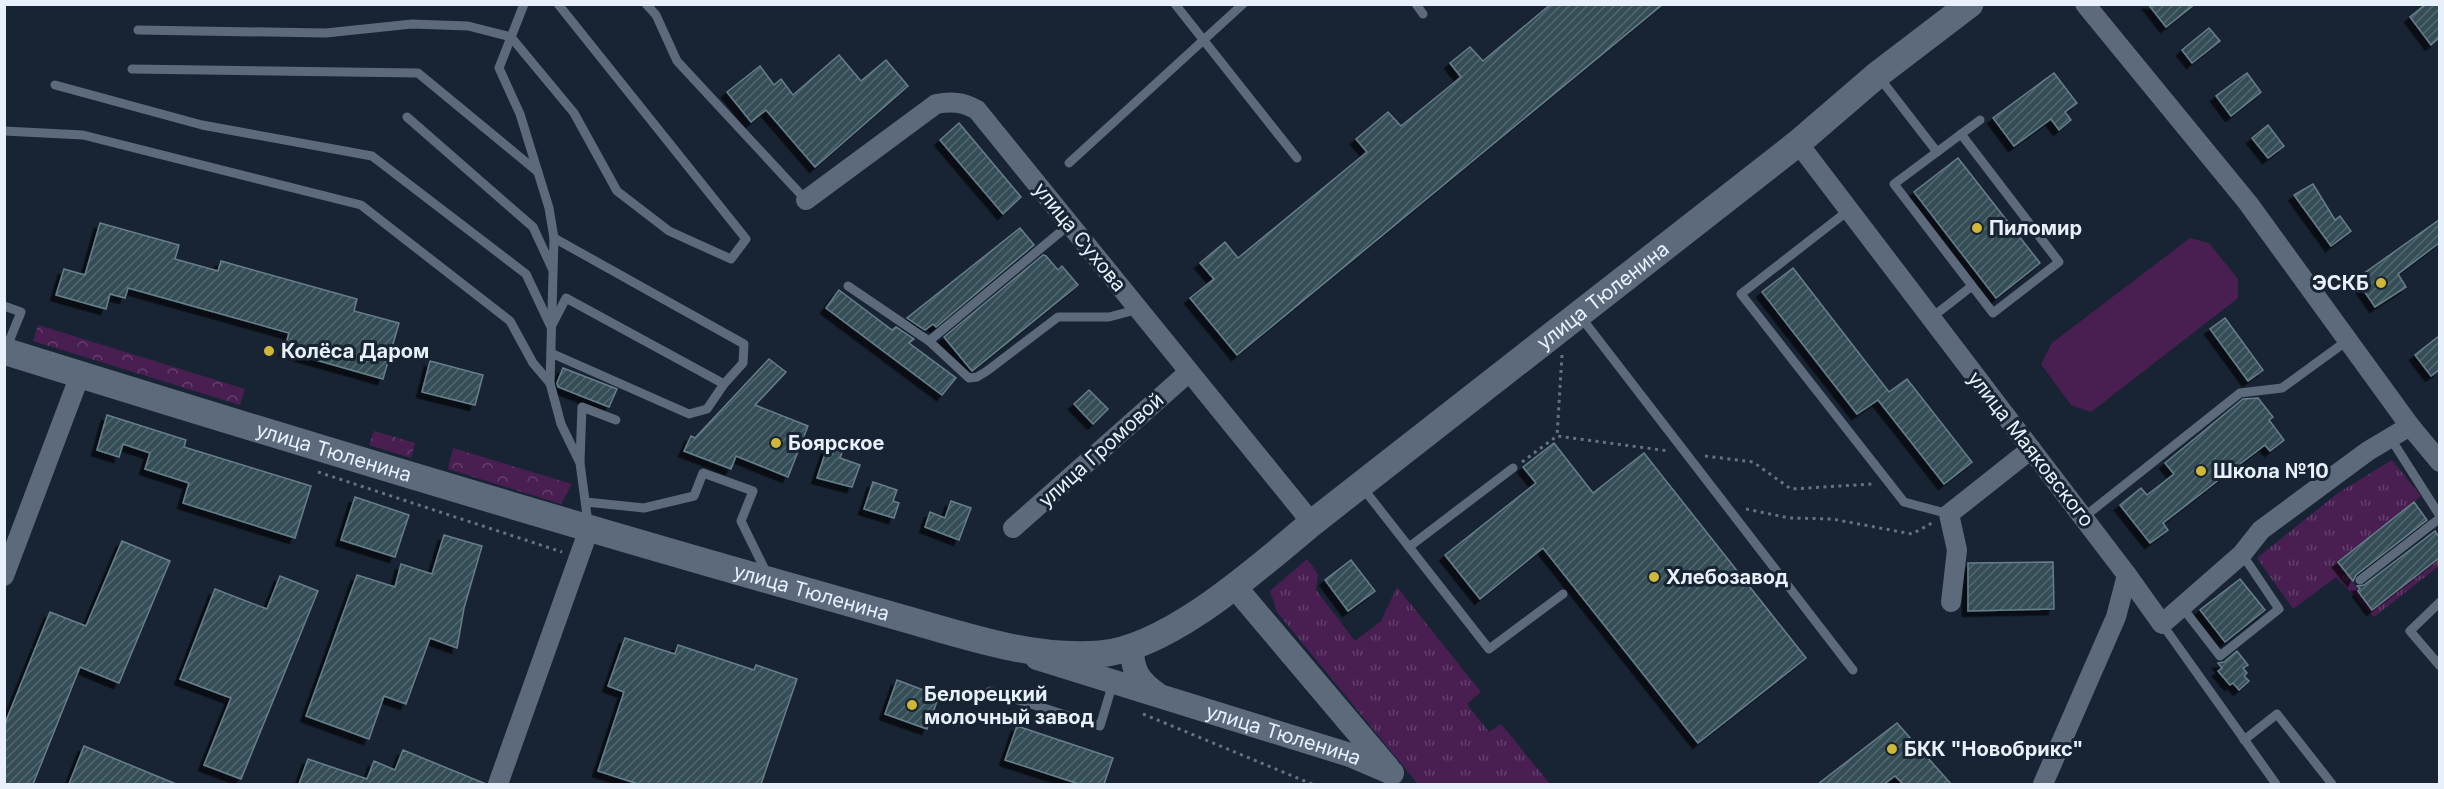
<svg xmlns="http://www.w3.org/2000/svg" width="2444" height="789" viewBox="0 0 2444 789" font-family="Inter,sans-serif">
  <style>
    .grass { fill: url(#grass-tufts) }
    .park { fill: url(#park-crowns) }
    .pitch { fill: #491f52 }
    .building { fill: url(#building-hatch); stroke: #667f8a; stroke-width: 1.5; filter: url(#shadow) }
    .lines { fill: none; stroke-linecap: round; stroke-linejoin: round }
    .path { stroke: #67727f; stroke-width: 3; stroke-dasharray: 3 4.5; stroke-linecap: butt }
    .service { stroke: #5c6a7c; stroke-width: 9 }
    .minor { stroke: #5c6a7c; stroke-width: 20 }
    .tertiary { stroke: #5c6a7c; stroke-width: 24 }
    .secondary { stroke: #5c6a7c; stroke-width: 27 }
    .poi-dot { fill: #cfb837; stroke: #182433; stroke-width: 2 }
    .labels { text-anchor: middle; stroke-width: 6; stroke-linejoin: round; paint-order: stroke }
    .poi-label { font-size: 20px; font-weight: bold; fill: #e8f0fb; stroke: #182433; text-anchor: start }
    .street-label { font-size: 20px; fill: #e8f0fb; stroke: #182433 }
  </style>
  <defs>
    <pattern id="grass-tufts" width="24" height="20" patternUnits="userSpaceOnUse" patternTransform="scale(1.5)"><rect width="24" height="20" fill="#491f52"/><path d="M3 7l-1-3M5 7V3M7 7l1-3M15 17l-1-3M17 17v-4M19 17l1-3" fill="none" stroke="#63406c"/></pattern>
    <pattern id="park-crowns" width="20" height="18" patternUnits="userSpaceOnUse" patternTransform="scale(1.5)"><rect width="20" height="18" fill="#491f52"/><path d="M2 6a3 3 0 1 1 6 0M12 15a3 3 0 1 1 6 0" fill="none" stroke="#63406c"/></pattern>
    <pattern id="building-hatch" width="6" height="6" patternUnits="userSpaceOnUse" patternTransform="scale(1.5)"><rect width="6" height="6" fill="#354e57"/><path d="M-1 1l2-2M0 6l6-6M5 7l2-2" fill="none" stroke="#526870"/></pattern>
    <filter id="shadow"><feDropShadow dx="-5.5" dy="5.5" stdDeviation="0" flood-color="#0009"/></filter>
  </defs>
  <rect width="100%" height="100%" fill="#182433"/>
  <g class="grass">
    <path d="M2392,460l29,36 -83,66 34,48 67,-52 1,7 -66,52 -38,-40 -43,32 -36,-51 81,-65z"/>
    <path d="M1307,559l11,15 -2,16 39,51 26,-20 16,-34 84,105 -14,12 22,28 12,-8 49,60h-132l-141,-172 -7,-21z"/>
  </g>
  <g class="park">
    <path d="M38,325l207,64 -5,16 -207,-64z"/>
    <path d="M374,431l41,12 -4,15 -42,-13z"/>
    <path d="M453,448l119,36 -11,20 -113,-35z"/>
  </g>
  <path class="pitch" d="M2190,238l19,5 29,36v19l-147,114 -20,-7 -30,-41 11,-21z"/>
  <g class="building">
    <path d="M1551,4h112l-426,351 -47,-57 24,-19 -14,-16 25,-21 13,16 129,-106 -11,-13 32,-27 13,14 60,-49 -11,-14 20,-16 13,14z"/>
    <path d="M2148,4h47l-29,23z"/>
    <path d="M2426,4h13v34l-8,7 -21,-28z"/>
    <path d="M2209,28l11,13 -28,22 -10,-13z"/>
    <path d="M839,55l22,26 25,-21 22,26 -93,81 -49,-57 -15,12 -24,-30 33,-26 14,19 7,-6 12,16z"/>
    <path d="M2054,73l23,30 -12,9 6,8 -12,10 -8,-11 -37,27 -21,-28z"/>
    <path d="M2247,73l14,19 -30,24 -15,-20z"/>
    <path d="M959,123l62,74 -18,17 -63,-74z"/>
    <path d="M2268,125l16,21 -16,12 -16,-20z"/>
    <path d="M1958,158l82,105 -44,35 -82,-106z"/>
    <path d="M2313,184l22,36 5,-4 11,15 -20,15 -37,-51z"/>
    <path d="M2439,220v23l-41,31 8,13 -31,20 -19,-28z"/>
    <path d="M100,223l79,22 -4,14 43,12 3,-10 136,38 -3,12 45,12 -16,56 -99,-28 5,-18 -161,-45 -3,10 -15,-4 -4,15 -50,-14 8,-26 21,6z"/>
    <path d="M1020,228l14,17 -98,82 -3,-3 -8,6 -18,-12z"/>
    <path d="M1043,255l3,1 12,14 4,-4 16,19 -106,86 -28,-34z"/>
    <path d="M1793,268l96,124 18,-13 65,83 -28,22 -66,-84 -21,14 -95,-122z"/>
    <path d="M839,290l53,40 4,-3 18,12 -5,4 47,35 -14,17 -116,-87z"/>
    <path d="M2225,318l38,52 -15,11 -38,-52z"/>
    <path d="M2439,336v34l-8,6 -16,-21z"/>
    <path d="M769,359l17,13 -31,33 53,21 -20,51 -52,-21 -5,13 -47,-18 7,-15 4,2z"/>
    <path d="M430,361l53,14 -8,30 -53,-13z"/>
    <path d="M563,368l54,21 -8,18 -51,-20 -1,-4z"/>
    <path d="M1089,390l19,19 -15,15 -19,-20z"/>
    <path d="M2258,398l15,19 -4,3 15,20 -14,11 -5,-6 -49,37 -53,41 5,7 -18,13 -30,-38 21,-17 6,7 27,-21 -9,-11 78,-64z"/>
    <path d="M107,415l79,25 -2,7 127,39 -16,52 -112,-35 6,-20 -44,-14 5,-16 -27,-9 -4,13 -22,-7z"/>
    <path d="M830,439l15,6 -5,13 20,7 -8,22 -35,-9z"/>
    <path d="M1554,443l39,50 51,-40 162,205 -108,85 -155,-195 -63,51 -35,-44 91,-72 -13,-16z"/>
    <path d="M873,482l24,8 -4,11 6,2 -5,15 -30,-9z"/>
    <path d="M355,497l54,18 -14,42 -54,-17z"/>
    <path d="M951,501l20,7 -12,32 -34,-13 5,-15 15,6z"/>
    <path d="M2414,502l13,18 -71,55 -3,6 -15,-19z"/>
    <path d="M2435,531l4,6v21l-67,52 -14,-19 2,-2 -3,-3 7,-1z"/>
    <path d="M444,535l38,11 -18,62 -7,40 -27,-10 -24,66 -22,-8 -15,43 -63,-23 51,-141 38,12 6,-23 31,10z"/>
    <path d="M122,541l48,20 -51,122 -39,-16 -47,117h-29v-58l46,-114 36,14z"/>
    <path d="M1351,560l24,31 -27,20 -23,-31z"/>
    <path d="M2053,562l1,47 -86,2v-48z"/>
    <path d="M280,576l38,15 -77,188 -37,-14 27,-67 -51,-19 35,-90 52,20z"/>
    <path d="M2240,579l25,31 -40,32 -25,-32z"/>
    <path d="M625,638l50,16 3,-9 76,25 2,-5 41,14 -36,105h-123l-40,-13 26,-79 -16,-6z"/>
    <path d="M2237,651l11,14 -5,3 4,5 -3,3 5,5 -10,9 -6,-7 -3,2 -12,-14 4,-3 -4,-5 6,-1z"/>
    <path d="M897,680l42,16 -12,33 -42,-15z"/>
    <path d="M1897,723l54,61h-48l-8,-8 -11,8h-66z"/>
    <path d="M1017,726l96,32 -9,26h-25l-74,-24z"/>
    <path d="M84,746l92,38h-107z"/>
    <path d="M403,750l83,34h-187l9,-25 59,20 7,-18 21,9z"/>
  </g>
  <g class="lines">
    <g class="path">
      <path d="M1562,355l-5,81 112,15"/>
      <path d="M1705,456l48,6 38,27 81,-5"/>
      <path d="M1522,462l35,-26"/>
      <path d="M318,472l244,80"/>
      <path d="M1746,509l43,9 43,1 80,15 20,-11"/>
      <path d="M1143,714l169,70"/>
    </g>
    <g class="service">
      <path d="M524,4l-25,64 21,46 29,94 5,30 -4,145 11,41 19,39 8,60"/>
      <path d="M646,4l10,11 21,46 129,139"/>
      <path d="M1175,4l122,154"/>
      <path d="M1416,4l7,10"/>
      <path d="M138,30l188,3 86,-9 56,2 43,11 63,76 43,78 52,40 62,28 15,-20 -188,-235"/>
      <path d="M132,69l286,4 120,99"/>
      <path d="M1879,77l58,75 43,-32"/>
      <path d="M55,85l147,40 170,31 154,118 25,53"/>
      <path d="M407,117l126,110 19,41"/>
      <path d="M4,131l79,4 278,70 149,116 23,42 17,20"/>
      <path d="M1937,152l-43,32 99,129 66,-51 -98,-128"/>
      <path d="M1069,163l174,-159"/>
      <path d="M1849,210l-108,84 163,208 45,12"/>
      <path d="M848,286l81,55 40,37 8,-1 10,-6 71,-54h51l30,-8"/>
      <path d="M4,306l17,6 -15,37"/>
      <path d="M1580,316l273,354"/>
      <path d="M1931,318l41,-32"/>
      <path d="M552,325l14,-27 158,86 19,-21 1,-19 -190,-106"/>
      <path d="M929,341l141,-117"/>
      <path d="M551,353l138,61 18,-5 17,-25"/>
      <path d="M2391,439l49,77"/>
      <path d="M580,461l2,-54 34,13"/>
      <path d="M1362,487l127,162 74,-55"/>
      <path d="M586,502l58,6 50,-12 9,-23 50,18 -12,30 27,55"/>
      <path d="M2084,517l156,-124 42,-5 66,-48"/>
      <path d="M1409,547l104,-79"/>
      <path d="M2360,580l80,-62"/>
      <path d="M2440,602l-30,29 30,35"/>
      <path d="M2182,607l38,49 59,-47 -37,-55"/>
      <path d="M2162,624l114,160"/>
      <path d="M990,691l110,35 13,-43"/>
      <path d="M2244,740l33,-26 55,70"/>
    </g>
    <g class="minor">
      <path d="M2085,4l163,199 162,223 30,36"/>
      <path d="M1798,143l329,432 -11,42 -73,167"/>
      <path d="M806,200l130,-96c16,-3 27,-2 41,6l335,413"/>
      <path d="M1013,528l176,-156"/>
      <path d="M2127,575l35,49 80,-70 19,-24 107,-79 42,-25"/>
      <path d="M4,576l76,-201"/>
      <path d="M1951,602l6,-52 -8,-36 82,-65"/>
      <path d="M498,784l91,-255"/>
    </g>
    <g class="tertiary">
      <path d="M1235,587l153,181"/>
      <path d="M1132,647c0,24 6,33 25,47"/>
      <path id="s1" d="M1037,658l313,97 42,18"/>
    </g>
    <path class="secondary" id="s2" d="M4,351c254,79 508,156 764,229 49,14 98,28 148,42 59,17 121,37 184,32 70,-6 159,-87 212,-131l486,-380 79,-68 93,-71"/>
  </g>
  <g class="poi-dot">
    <circle cx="1977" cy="228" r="6"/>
    <circle cx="2381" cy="283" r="6"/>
    <circle cx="269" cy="351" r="6"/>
    <circle cx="776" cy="443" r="6"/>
    <circle cx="2201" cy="471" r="6"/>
    <circle cx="1654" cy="577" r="6"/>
    <circle cx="912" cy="705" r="6"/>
    <circle cx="1892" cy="749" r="6"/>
  </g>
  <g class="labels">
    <g class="poi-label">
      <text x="1989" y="235">Пиломир</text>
      <text x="2369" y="290" text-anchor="end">ЭСКБ</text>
      <text x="281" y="358">Колёса Даром</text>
      <text x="788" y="450">Боярское</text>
      <text x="2213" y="478">Школа №10</text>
      <text x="1666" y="584">Хлебозавод</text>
      <text x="924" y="701">Белорецкий<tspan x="924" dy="23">молочный завод</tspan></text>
      <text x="1904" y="756">БКК "Новобрикс"</text>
    </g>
    <g class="street-label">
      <text transform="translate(1080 237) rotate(51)" y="7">улица Сухова</text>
      <text dy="7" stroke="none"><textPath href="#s2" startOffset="1761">улица Тюленина</textPath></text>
      <text transform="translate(2031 449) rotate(52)" y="7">улица Маяковского</text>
      <text transform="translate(1101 450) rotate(-42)" y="7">улица Громовой</text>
      <text dy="7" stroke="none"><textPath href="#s2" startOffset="345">улица Тюленина</textPath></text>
      <text dy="7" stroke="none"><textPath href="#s2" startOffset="843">улица Тюленина</textPath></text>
      <text dy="7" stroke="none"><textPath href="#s1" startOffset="258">улица Тюленина</textPath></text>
    </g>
  </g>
  <rect width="2444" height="789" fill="none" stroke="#e8f0fb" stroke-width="12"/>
</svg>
